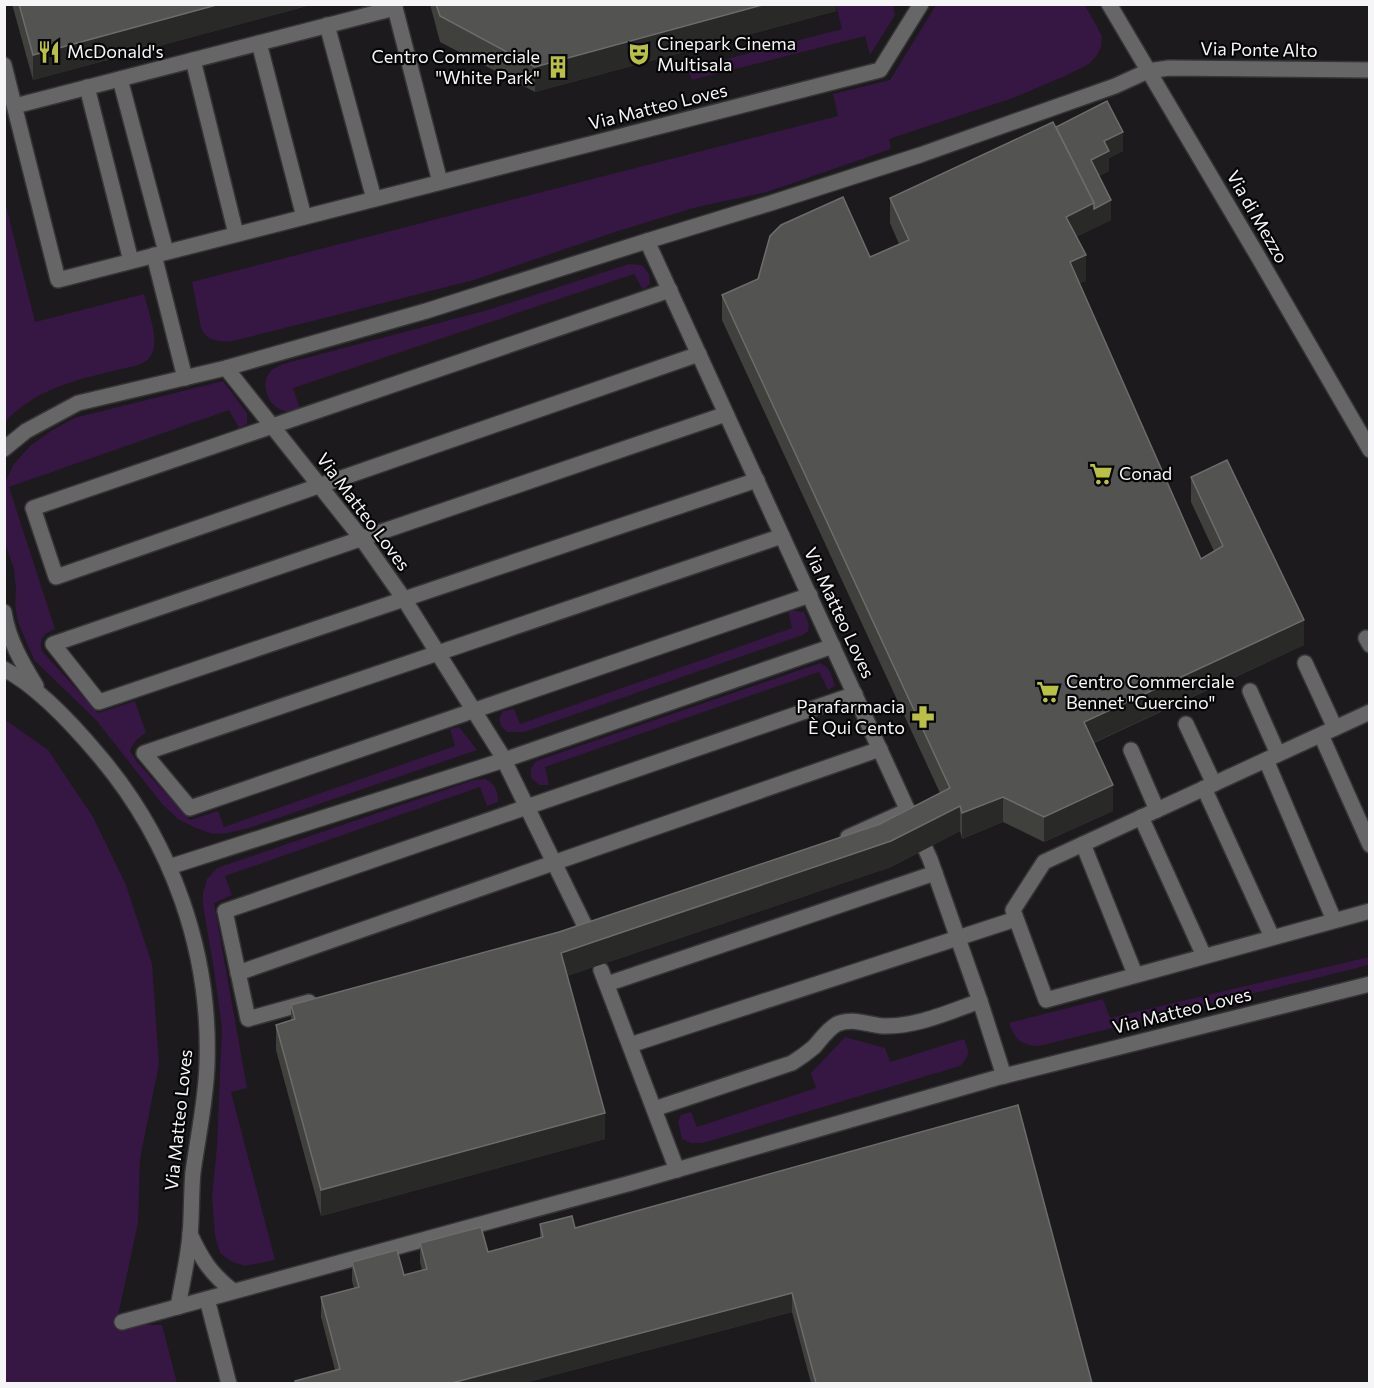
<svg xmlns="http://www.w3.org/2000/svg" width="1374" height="1388" viewBox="0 0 1374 1388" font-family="Commissioner,sans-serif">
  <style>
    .green { fill: #361643 }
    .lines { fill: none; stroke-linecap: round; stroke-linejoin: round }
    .service-casing { stroke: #363437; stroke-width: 18 }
    .minor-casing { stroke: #363437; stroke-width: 18 }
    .tertiary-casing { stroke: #363437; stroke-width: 18 }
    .service { stroke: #676667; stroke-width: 15 }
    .minor { stroke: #676667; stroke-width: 15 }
    .tertiary { stroke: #676667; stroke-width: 15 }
    .wall { fill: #40413d }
    .shaded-wall { fill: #292928 }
    .building { fill: #535451; stroke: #6c6d6b; stroke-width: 1.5 }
    .labels { text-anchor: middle; stroke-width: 4.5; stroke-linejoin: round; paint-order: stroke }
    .poi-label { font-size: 18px; fill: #f5f4f6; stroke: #060607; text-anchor: start }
    .street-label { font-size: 18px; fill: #f5f4f6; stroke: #060607 }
  </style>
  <rect width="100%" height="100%" fill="#1c1a1d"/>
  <g class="green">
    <path d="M836,5h57l2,10 -25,40 -5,-19 -173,44 -4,-11 154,-40z"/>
    <path d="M936,5h149l17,31 -1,11 -4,8 -8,9 -24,12 -52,22 -124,41 2,10 -124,43 -70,15 -79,24 -144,49 -241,61c-14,1 -26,1 -32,-13l-9,-46 646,-166 -5,-22 57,-14z"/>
    <path d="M5,202l30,120 109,-28c4,17 17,48 6,63 -3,4 -7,6 -12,8 -47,12 -99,19 -133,57z"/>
    <path d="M629,264l13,1 7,9 1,10 -7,6 -9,-16 -341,114 7,21c-4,1 -10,3 -15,2 -16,-3 -26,-26 -15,-39 3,-4 9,-6 13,-8l205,-54z"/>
    <path d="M223,381l24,32v11l-8,4 -10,-18 -220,77 46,142c-12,5 -16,10 -13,22l56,62 37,-12 11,32c-9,5 -12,9 -16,18l7,11 53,58 28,-9 6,16 231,-81 -5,-17 9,-2 18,23 -228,78 -21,5 -15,1 -17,-6 -18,-9 -16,-15 -66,-84 -62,-60 -16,-38 -3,-16 1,-16 -2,-21 -9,-26v-60l8,-18 17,-19 21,-15 23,-13z"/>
    <path d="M788,610l16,2 5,12 -1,7 -5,4 -279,97h-17l-6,-6 -2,-7 4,-8 11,-2 6,15 272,-96z"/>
    <path d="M820,663c10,4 12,13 15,23l-7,4 -9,-18 -274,95 4,18h-10l-8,-7v-10l5,-7z"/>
    <path d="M4,719l44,31 45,67 33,68 26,79 7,100 -19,95 -2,64 -22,102h46l15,58h-172z"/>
    <path d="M486,779c10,6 12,12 12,23l-11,4 -7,-19 -255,89 7,19 -18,8 33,185 -16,4 44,168 -30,6 -15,-5 -10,-8 -5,-17 -3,-39 5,-51 5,-118 -7,-51 -12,-72v-12l4,-14 10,-11 257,-88z"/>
    <path d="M1369,957v8l-330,81c-19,-1 -23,-6 -30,-23l94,-24 7,19z"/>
    <path d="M845,1037l40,11 5,14 74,-23c5,13 7,16 -4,27l-257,77h-12l-9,-4 -4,-17 3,-7 10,-3 6,15 119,-39 -5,-15z"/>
  </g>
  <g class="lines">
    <g class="service-casing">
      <g id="service">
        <path d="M394,4l46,178"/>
        <path d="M327,25l47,174"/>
        <path d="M259,43l45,174"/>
        <path d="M193,60l43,174"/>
        <path d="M4,65l54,215 822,-210 41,-66"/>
        <path d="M120,79l46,173"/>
        <path d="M87,87l44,174"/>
        <path d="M15,106l380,-98"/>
        <path d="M647,241l283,618 50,142 24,75"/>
        <path d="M154,255l31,123"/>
        <path d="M670,290l-637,218 23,69 643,-223"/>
        <path d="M726,414l-673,230 46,58 658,-222"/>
        <path d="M782,536l-638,217 46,55 620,-213"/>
        <path d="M1366,638l4,7"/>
        <path d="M1305,663l30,65"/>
        <path d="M1250,691l28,63"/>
        <path d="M1370,712l-326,150 -31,48 33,90 324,-89"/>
        <path d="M1186,724l28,60"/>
        <path d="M1321,735l49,110"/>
        <path d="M1131,750l26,60"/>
        <path d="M1266,760l68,160"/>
        <path d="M1204,788l68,149"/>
        <path d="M1141,817l63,139"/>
        <path d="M848,837l60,-27"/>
        <path d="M1083,844l52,130"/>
        <path d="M169,867l335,-107 329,-114"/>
        <path d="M238,973l642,-224"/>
        <path d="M607,984l328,-111"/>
        <path d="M309,1002l-61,17 -23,-108 630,-217"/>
        <path d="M630,1045l386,-126"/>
        <path d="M654,1109l138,-46c8,-5 15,-10 22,-16 7,-8 14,-18 23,-23 15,-7 31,1 46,2 33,1 66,-14 97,-25"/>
      </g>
    </g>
    <g class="minor-casing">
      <g id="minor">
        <path d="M226,368l136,171 42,60 97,155 84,172 6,16"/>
        <path d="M4,449l22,-18 52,-28 148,-35 200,-57 221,-70 124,-38 149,-48 195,-69 33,-15 21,-3 201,2"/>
        <path d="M4,612c4,27 18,51 32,74"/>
        <path d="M4,669c35,18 72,59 97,89 71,85 110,194 106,306 -1,36 -9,72 -14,108 -2,21 -1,42 -3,63 -2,24 -8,48 -12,72"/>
        <path d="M601,970l76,200"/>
        <path d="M190,1234c12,26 21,40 43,57"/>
        <path d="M207,1299l22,85"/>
        <path d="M122,1322l509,-139 365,-105 374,-94"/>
      </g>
    </g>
    <g class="tertiary-casing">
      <path id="tertiary" d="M1109,4l147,249 114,197"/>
    </g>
    <use href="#service" class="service"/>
    <use href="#minor" class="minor"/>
    <use href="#tertiary" class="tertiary"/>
  </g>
  <g class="wall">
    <path d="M12,4h302l-281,76z"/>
    <path d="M430,4h406v7l-301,81 -95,-50z"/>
    <path d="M1056,127l67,24 -14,7v13l-10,5 12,44 -35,17 10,44 -7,2 122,276 13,-8 -23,-49v-25l113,168 -210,98 19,68 -69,31 -41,-20 -41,17 -2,-8 -69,36 -324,109 38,163 -284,77 -45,-166v-25l15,-5v-15l268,-73 321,-108 60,-31 -218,-473v-25l148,-38 29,-13 -9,-21v-25z"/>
    <path d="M540,1224l35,4 517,155h-281l-19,-71 -268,71h-229v-2l40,-11 -14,-53v-20l33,-9 -2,-7v-19l52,13 18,-5 -2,-8v-19l68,9 52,-14z"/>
  </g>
  <g class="shaded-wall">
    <path d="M220,4h94l-281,76v-25z"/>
    <path d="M766,4h70v7l-301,81v-25z"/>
    <path d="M1123,132v19l-14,7v13l-18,9v-20l13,-19z"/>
    <path d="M1111,200v20l-45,22v-25l28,-14z"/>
    <path d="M1086,255v26l-16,6v-25z"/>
    <path d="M1304,620v25l-220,102v-25z"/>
    <path d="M1113,785v26l-69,31v-25z"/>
    <path d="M1003,797v25l-41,17v-26z"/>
    <path d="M960,806v25l-69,36 -330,111v-25z"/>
    <path d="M605,1113v26l-284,77v-26z"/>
    <path d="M792,1293v19l-268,71h-72z"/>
  </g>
  <g class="building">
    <path d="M19,4h201l-187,51z"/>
    <path d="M436,4h330l-231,63 -95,-51z"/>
    <path d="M1107,101l16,31 -19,9 5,10 -18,9 20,40 -17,9v-6l-38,-76z"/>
    <path d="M1053,122l41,81 -28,14 20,38 -16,7 131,297 22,-13 -32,-69 36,-17 77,160 -220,102 29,63 -69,32 -41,-20 -41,16 -2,-7 -69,35 -330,112 44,160 -284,77 -45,-165 19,-6 -4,-14 268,-73 321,-108 70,-36 -228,-493 36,-16 12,-43 11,-11 62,-28 27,60 39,-17 -19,-42z"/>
    <path d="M1018,1105l74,278h-276l-24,-90 -340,90h-156l-1,-2 45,-12 -19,-72 38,-10 -7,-25 45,-12 7,25 23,-6 -7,-26 61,-16 7,25 55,-15 -3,-13 32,-8 3,12z"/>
  </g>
  <defs>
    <g id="restaurant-bare" transform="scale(1.8)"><path d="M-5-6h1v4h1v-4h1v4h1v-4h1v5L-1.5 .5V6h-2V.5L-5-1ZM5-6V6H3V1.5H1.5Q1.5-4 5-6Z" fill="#bac045" stroke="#060607" stroke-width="2.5" paint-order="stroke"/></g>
    <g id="theatre-bare" transform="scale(1.8)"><path d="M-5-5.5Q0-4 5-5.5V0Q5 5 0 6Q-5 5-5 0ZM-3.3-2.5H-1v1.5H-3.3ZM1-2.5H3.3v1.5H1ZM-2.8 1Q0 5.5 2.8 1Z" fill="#bac045" stroke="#060607" stroke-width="2.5" paint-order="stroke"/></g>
    <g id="building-bare" transform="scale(1.8)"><path d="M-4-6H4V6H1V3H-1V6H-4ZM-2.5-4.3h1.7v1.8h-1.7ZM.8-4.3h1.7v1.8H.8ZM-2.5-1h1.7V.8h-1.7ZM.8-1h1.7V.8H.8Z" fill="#bac045" stroke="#060607" stroke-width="2.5" paint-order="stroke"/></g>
    <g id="supermarket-bare" transform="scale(1.8)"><path d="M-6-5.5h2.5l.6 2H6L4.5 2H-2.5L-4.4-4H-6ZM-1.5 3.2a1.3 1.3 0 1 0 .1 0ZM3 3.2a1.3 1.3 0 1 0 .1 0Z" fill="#bac045" stroke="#060607" stroke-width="2.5" paint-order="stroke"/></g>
    <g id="pharmacy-bare" transform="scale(1.8)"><path d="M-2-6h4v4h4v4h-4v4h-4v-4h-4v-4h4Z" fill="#bac045" stroke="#060607" stroke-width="2.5" paint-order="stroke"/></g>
  </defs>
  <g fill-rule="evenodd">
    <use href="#restaurant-bare" x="49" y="52"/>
    <use href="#theatre-bare" x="639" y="54"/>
    <use href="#building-bare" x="558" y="67"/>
    <use href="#supermarket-bare" x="1101" y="474"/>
    <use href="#supermarket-bare" x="1048" y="692"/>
    <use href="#pharmacy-bare" x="923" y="717"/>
  </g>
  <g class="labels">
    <g class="poi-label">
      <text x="657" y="50">Cinepark Cinema<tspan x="657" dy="21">Multisala</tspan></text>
      <text x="67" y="58">McDonald's</text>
      <text x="540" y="63" text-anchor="end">Centro Commerciale<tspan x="540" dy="21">"White Park"</tspan></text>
      <text x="1119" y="480">Conad</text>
      <text x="1066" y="688">Centro Commerciale<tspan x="1066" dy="21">Bennet "Guercino"</tspan></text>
      <text x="905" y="713" text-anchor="end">Parafarmacia<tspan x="905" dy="21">È Qui Cento</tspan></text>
    </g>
    <g class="street-label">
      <text transform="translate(1259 50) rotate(1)" y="6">Via Ponte Alto</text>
      <text transform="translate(658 107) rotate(-14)" y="6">Via Matteo Loves</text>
      <text transform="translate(1257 217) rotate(60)" y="6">Via di Mezzo</text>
      <text transform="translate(363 512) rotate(53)" y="6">Via Matteo Loves</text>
      <text transform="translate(839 613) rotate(65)" y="6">Via Matteo Loves</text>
      <text transform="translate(1182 1011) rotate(-14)" y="6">Via Matteo Loves</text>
      <text transform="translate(179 1120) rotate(-84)" y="6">Via Matteo Loves</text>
    </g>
  </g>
  <rect width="1374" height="1388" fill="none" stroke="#f5f4f6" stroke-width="12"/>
</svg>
